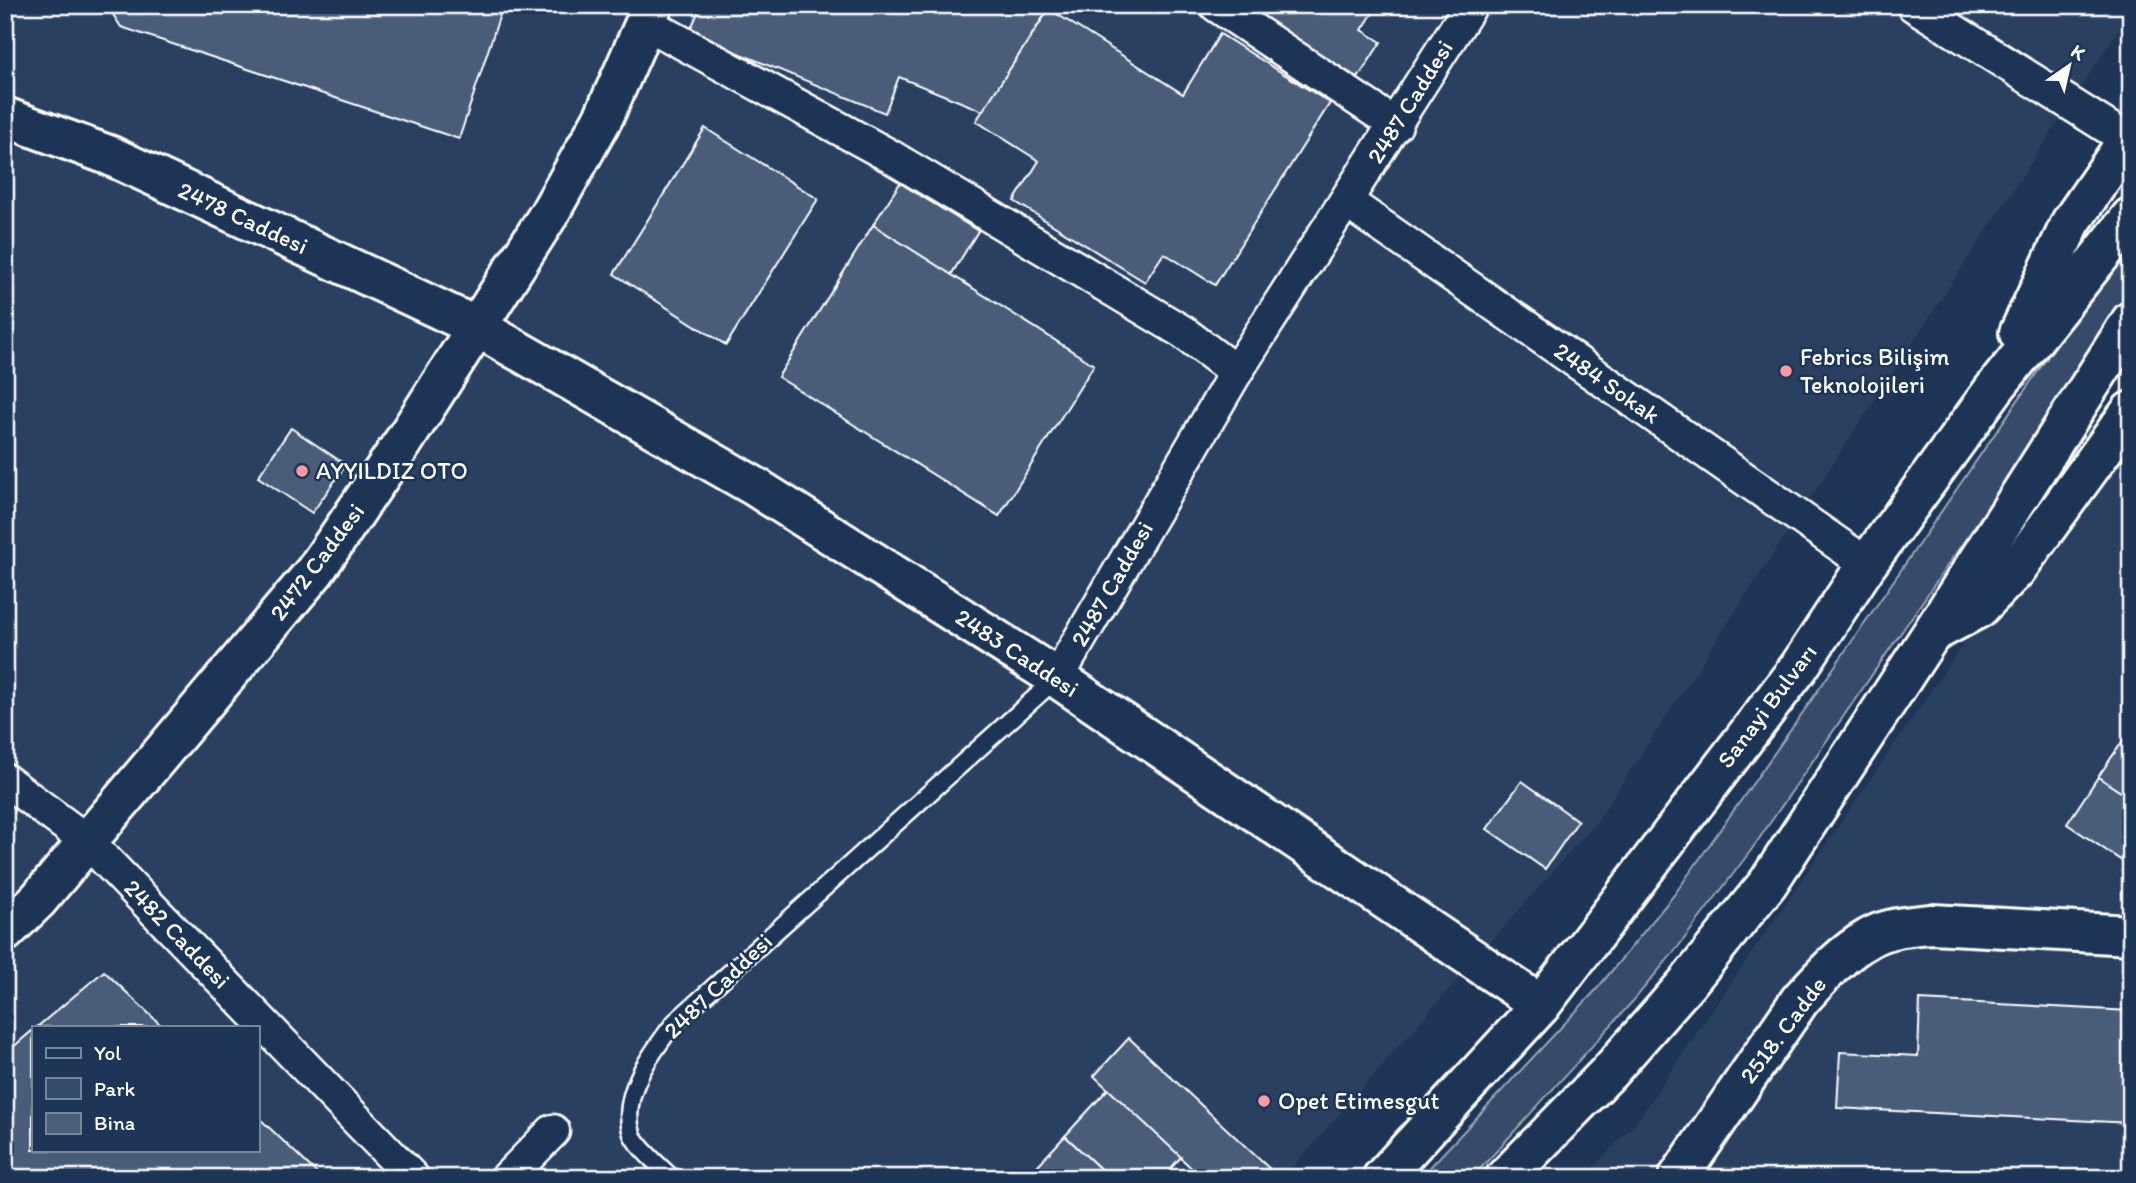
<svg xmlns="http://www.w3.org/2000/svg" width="2136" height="1183" viewBox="0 0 2136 1183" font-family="Itim,sans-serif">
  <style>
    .built { fill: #2a4161; fill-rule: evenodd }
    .green { fill: #364b69; stroke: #9aa5b4; stroke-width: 2 }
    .building { fill: #4a5d79; stroke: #fff; stroke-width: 2 }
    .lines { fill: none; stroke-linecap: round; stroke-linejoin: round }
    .service-casing { stroke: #fff; stroke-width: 21 }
    .minor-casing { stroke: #fff; stroke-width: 37 }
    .tertiary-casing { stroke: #fff; stroke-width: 44 }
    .primary-casing { stroke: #fff; stroke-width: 44 }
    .service { stroke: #1d3557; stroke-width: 16 }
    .minor { stroke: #1d3557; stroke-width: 32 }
    .tertiary { stroke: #1d3557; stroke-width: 38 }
    .primary { stroke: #1d3557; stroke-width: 38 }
    .poi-dot { fill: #ff9aa2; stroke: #1d3557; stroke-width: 2.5 }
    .labels { text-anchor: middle; stroke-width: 5; stroke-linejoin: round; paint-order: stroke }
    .street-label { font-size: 24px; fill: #fff; stroke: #1d3557 }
    .poi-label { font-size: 24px; fill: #fff; stroke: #1d3557; text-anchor: start }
  </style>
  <rect width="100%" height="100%" fill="#1d3557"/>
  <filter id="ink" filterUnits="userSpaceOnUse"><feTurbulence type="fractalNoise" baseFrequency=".0143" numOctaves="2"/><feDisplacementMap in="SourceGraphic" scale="14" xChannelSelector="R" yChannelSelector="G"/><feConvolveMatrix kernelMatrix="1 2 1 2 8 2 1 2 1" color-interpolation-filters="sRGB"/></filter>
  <g filter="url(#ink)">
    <g class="built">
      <path d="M5,5h2126v6l-533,809 -315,358h-1278zM33,1027h224v123h-224z"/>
      <path d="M2131,399v779h-548l51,-53z"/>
    </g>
    <path class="green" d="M2131,236v63l-379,550 -74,98 -45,54 -161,177h-52l176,-188 78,-95 123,-174z"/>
    <g class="building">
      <path d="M107,5h396l-44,134 -338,-112z"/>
      <path d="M701,5h350l-68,106 -84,-34 -14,36 -196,-80z"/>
      <path d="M1247,5h131l-16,25 19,12 -23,36 -112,-71z"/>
      <path d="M1049,9l134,85 37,-60 110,69 -115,182 -51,-32 -19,29 -131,-81 25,-40 -63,-40z"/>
      <path d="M705,128l113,71 -92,146 -112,-71z"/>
      <path d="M900,183l78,48 -27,44 -78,-50z"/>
      <path d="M873,225l221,140 -95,151 -221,-139z"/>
      <path d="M5,240l7,1 -7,28z"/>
      <path d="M291,428l55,37 -34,48 -54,-36z"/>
      <path d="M2131,729v70l-33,-22z"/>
      <path d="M2098,777l33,22v55l-6,9 -58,-39z"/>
      <path d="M1522,781l56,40 -33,48 -58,-40z"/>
      <path d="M104,971l59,56h-126z"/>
      <path d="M1920,1000l211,11v112l-294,-15 3,-56 78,4z"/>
      <path d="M33,1030v120h224v-34l65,62h-317v-124z"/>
      <path d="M1129,1038l143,133 -6,7h-64l-108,-102z"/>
      <path d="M1108,1089l73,68 -19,21h-52l-45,-42z"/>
      <path d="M1065,1136l45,42h-84z"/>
    </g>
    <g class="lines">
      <g class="service-casing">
        <path id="service" d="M672,1178c-11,-11 -35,-31 -40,-44 -13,-40 21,-83 43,-112l382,-344"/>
      </g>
      <g class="minor-casing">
        <g id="minor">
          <path d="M1216,5l180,120"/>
          <path d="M1913,5l215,135"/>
          <path d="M646,23l244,133 293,176 53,40"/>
          <path d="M1347,202l520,362"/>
          <path d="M1057,678l179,-306 235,-367"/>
          <path d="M5,780l82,61 326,337"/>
          <path d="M507,1178l46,-47"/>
        </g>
      </g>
      <g class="tertiary-casing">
        <g id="tertiary">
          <path d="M5,117l106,39 366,171 277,159 303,192 484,327"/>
          <path d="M5,932l33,-32 277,-329 89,-130 145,-227 55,-98 49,-111"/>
          <path d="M1678,1178l122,-178c21,-23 42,-47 69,-62 18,-11 43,-12 63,-14l199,11"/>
        </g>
      </g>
      <g class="primary-casing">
        <g id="primary">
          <path d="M2019,333l52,-111 60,-87"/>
          <path d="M1934,632l45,-24 36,-37 116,-160"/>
          <path d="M1382,1178l159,-173 258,-338 68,-103 127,-175 137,-172"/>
          <path d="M1505,1178l104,-106 79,-90 80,-99 164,-250 199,-312"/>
        </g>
      </g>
      <use href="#service" class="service"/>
      <use href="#minor" class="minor"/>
      <use href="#tertiary" class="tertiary"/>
      <use href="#primary" class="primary"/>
    </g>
  </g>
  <g class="poi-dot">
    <circle cx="1786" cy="371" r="7"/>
    <circle cx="302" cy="471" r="7"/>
    <circle cx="1264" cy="1101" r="7"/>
  </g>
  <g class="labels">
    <g class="street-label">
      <text transform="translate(1410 102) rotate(-58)" y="8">2487 Caddesi</text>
      <text transform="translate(243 218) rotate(25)" y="8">2478 Caddesi</text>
      <text transform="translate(1607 383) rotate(35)" y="8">2484 Sokak</text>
      <text transform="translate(317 562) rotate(-53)" y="8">2472 Caddesi</text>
      <text transform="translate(1112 584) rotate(-60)" y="8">2487 Caddesi</text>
      <text transform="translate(1017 653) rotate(33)" y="8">2483 Caddesi</text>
      <text transform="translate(1767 706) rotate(-53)" y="8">Sanayi Bulvarı</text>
      <text transform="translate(177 934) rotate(46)" y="8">2482 Caddesi</text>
      <text transform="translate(718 986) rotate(-44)" y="8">2487 Caddesi</text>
      <text transform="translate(1783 1030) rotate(-53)" y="8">2518. Cadde</text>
    </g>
    <g class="poi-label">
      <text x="1800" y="365">Febrics Bilişim<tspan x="1800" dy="28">Teknolojileri</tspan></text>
      <text x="316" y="479">AYYILDIZ OTO</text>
      <text x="1278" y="1109">Opet Etimesgut</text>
    </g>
  </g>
  <rect width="2136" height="1183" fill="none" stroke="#1d3557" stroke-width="28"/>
  <rect x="14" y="14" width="2108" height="1155" fill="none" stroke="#fff" stroke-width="2.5" filter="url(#ink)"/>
  <rect x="32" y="1026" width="228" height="126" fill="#1d3557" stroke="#77869a" stroke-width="2"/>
  <rect x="46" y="1048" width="35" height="10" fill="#1d3557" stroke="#77869a" stroke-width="2"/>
  <text x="94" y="1060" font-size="21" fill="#ffffff">Yol</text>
  <rect x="46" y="1078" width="35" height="21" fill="#364b69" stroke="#77869a" stroke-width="2"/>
  <text x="94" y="1096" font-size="21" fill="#ffffff">Park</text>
  <rect x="46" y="1113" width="35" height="21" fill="#4a5d79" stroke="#77869a" stroke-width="2"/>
  <text x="94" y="1130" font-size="21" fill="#ffffff">Bina</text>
  <g transform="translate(2069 66) rotate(34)" stroke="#1d3557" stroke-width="5" paint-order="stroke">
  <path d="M0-5L12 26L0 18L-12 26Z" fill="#ffffff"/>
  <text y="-10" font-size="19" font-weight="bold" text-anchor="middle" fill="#ffffff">K</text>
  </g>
</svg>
